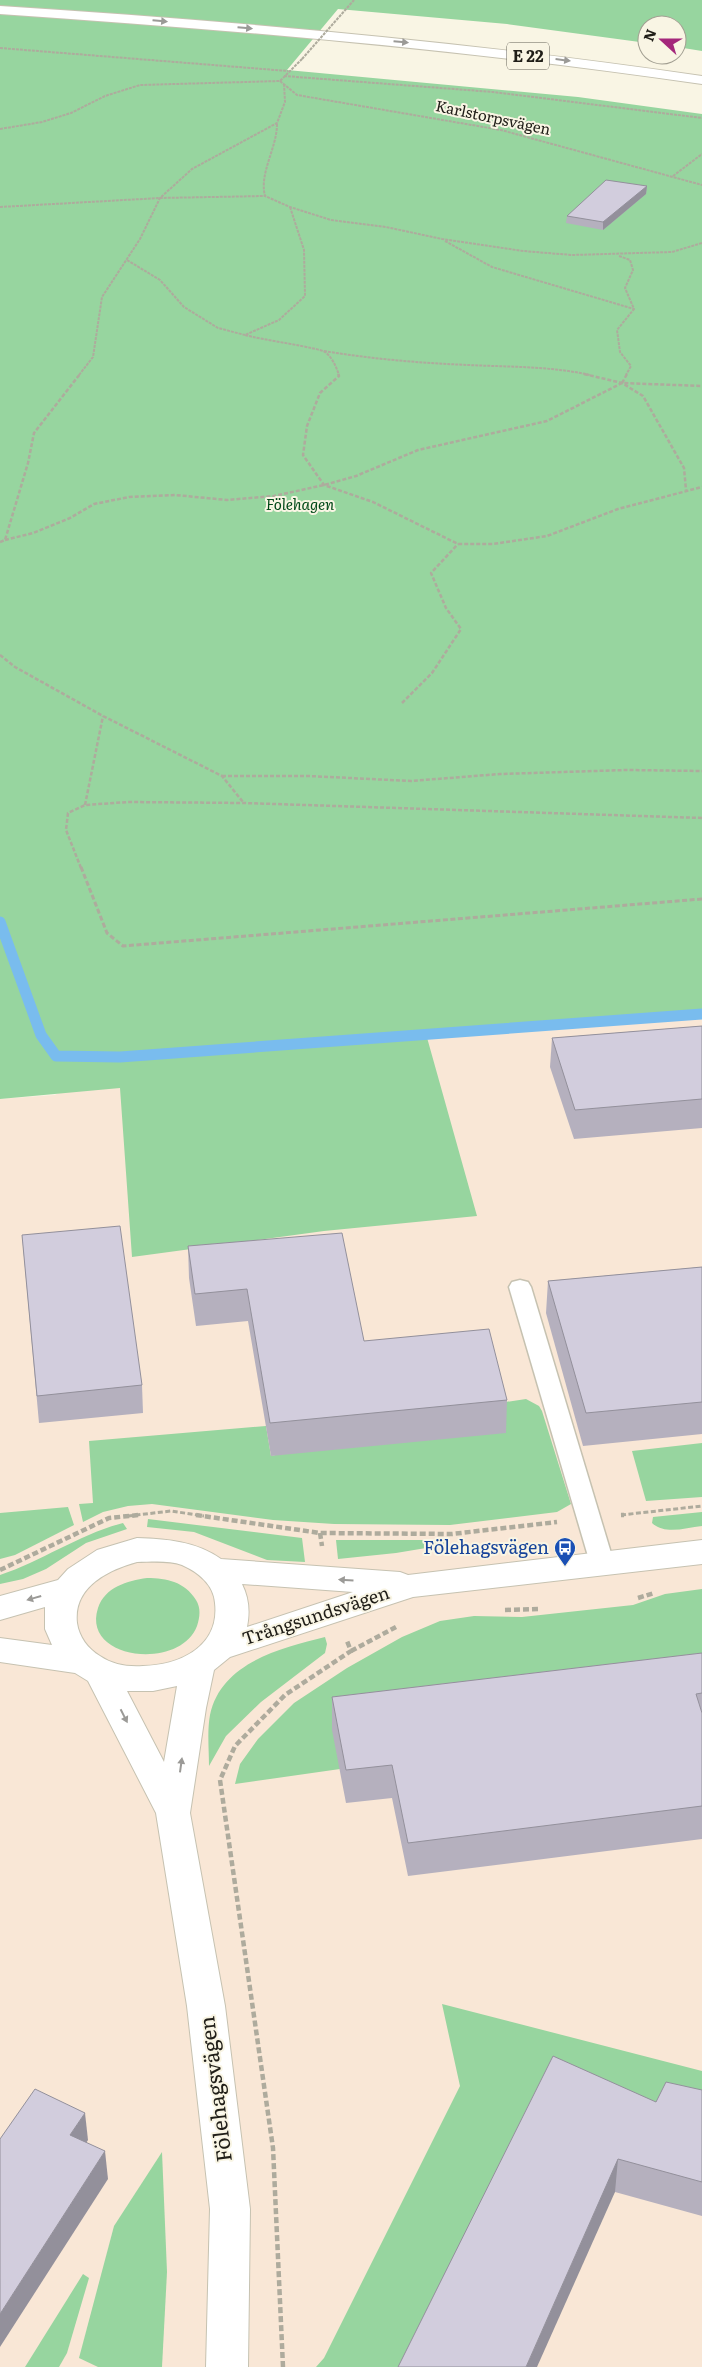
<svg xmlns="http://www.w3.org/2000/svg" width="702" height="2367" viewBox="0 0 702 2367" font-family="Literata,serif">
  <style>
    .industrial { fill: #f9e7d6 }
    .green { fill: #97d59f }
    .lines { fill: none; stroke-linecap: round; stroke-linejoin: round }
    .stream { stroke: #79bcee; stroke-width: 11 }
    .lane-casing { stroke: #c6c2b1; stroke-width: 3 }
    .secondary-casing { stroke: #c6c2b1; stroke-width: 2 }
    .highway-casing { stroke: #c6c2b1; stroke-width: 2 }
    .path-far3 { stroke: #aeab9d; stroke-width: 2; stroke-dasharray: 3 1; stroke-linecap: butt }
    .path-far2 { stroke: #aeab9d; stroke-width: 2.5; stroke-dasharray: 4 2; stroke-linecap: butt }
    .path-far1 { stroke: #aeab9d; stroke-width: 3; stroke-dasharray: 5 2.5; stroke-linecap: butt }
    .path { stroke: #aeab9d; stroke-width: 4.5; stroke-dasharray: 6 3; stroke-linecap: butt }
    .lane { fill: #fff; fill-rule: evenodd }
    .secondary { fill: #fff; fill-rule: evenodd }
    .highway { fill: #fff; fill-rule: evenodd }
    .path-bridge { stroke: #aeab9d; stroke-width: 2; stroke-dasharray: 3 1; stroke-linecap: butt }
    .wall { fill: #b5b0be }
    .shaded-wall { fill: #93909b }
    .building { fill: #d2cddd; stroke: #93909b }
    .oneway { fill: #9b9a97 }
    .labels { text-anchor: middle; stroke-width: 4; stroke-linejoin: round; paint-order: stroke }
    .far-street-label { font-size: 15px; fill: #201e18; stroke: #f9f5e4 }
    .far-park-label { font-size: 15px; font-style: italic; fill: #004918; stroke: #f9f5e4 }
    .shield { fill: #f9f5e4; stroke: #615e55; stroke-width: 1 }
    .shield-label { font-size: 16px; font-weight: bold; fill: #201e18 }
    .transit-label { font-size: 18px; fill: #164399; stroke: #f9f5e4; text-anchor: end }
    .street-label { font-size: 18px; fill: #201e18; stroke: #f9f5e4 }
    .near-street-label { font-size: 21px; fill: #201e18; stroke: #f9f5e4 }
  </style>
  <rect width="100%" height="100%" fill="#f9f5e4"/>
  <path class="industrial" d="M702,1014v1353h-702v-1268l55,-4 65,-38z"/>
  <g class="green">
    <path d="M0,0h702v51l-25,-4v-22h-30v18l-140,-19 -169,-15 -51,61 291,27 124,17v900l-276,20 51,182 -153,15 -192,26 -12,-169 -120,11z"/>
    <path d="M526,1399l13,7 3,5 29,93 -14,8 -107,13 -116,-1 -61,-4 -121,-16 -24,2 -25,6 -20,10 -4,-18 14,-1 -4,-62 177,-15 5,30 228,-53z"/>
    <path d="M702,1443v54l-56,4 -14,-50z"/>
    <path d="M68,1507l6,18 -59,30 -15,4v-46z"/>
    <path d="M702,1512v14c-17,2 -37,9 -50,-3l1,-6z"/>
    <path d="M148,1519l154,19 3,24 -38,-2 -73,-28 -47,-5z"/>
    <path d="M123,1523l4,6 -41,14 -40,26 -23,10 -23,5v-9c42,-14 80,-41 123,-52z"/>
    <path d="M336,1540h107l1,5 -48,8 -58,6z"/>
    <path d="M147,1578c20,0 38,4 49,22 5,8 4,17 1,26 -17,45 -116,34 -99,-18 7,-21 29,-27 49,-30z"/>
    <path d="M702,1589v96l-362,84 -105,15 5,-20 18,-25 36,-36 53,-35 55,-31 38,-16 34,-5 48,1 111,-12 32,-11z"/>
    <path d="M325,1637l2,7 -2,9 -64,49 -35,34 -17,30c0,-16 -2,-35 1,-51 11,-52 70,-67 115,-78z"/>
    <path d="M442,2004l260,67v53l-40,-9 -249,252h-97l8,-9 136,-272z"/>
    <path d="M162,2152l5,120 -5,95h-64l-19,-9 35,-132z"/>
    <path d="M83,2274l6,4 -22,75 -8,14h-34z"/>
  </g>
  <g class="lines">
    <path class="stream" d="M0,922l41,113 15,21 64,1 582,-43"/>
    <g class="lane-casing">
      <path id="lane" d="M520,1280l8,2 3,5 83,276 -3,6 -9,3 -9,-3 -3,-6 -81,-276 3,-5z"/>
    </g>
    <g class="secondary-casing">
      <path id="secondary" d="M137,1538c29,1 59,3 84,21l179,13 8,3 294,-35v24l-289,33 -183,60 -16,13 -8,38 -16,105 35,193 25,203 -2,158h-42l4,-158 -23,-203 -31,-193 -68,-132 -13,-8 -75,-11v-24l52,7 -7,-16v-22l-45,13v-24l58,-16 10,-11 29,-19zM137,1562c14,0 32,-2 45,3 16,7 32,20 33,38 5,43 -34,62 -72,63 -15,1 -30,-1 -43,-10 -12,-7 -21,-19 -23,-33 -4,-36 31,-53 60,-61zM242,1584l111,8 -106,35c3,-15 2,-29 -5,-43zM177,1686l-13,76 -37,-71h26z"/>
    </g>
    <g class="highway-casing">
      <path id="highway" d="M0,6c235,15 469,36 702,70v8c-233,-34 -467,-54 -702,-70z"/>
    </g>
    <g class="path-far3">
      <path d="M0,48l288,23"/>
      <path d="M284,76l209,16 209,26"/>
      <path d="M280,81l17,14 204,35 201,55"/>
      <path d="M277,124c0,24 -18,49 -12,72l25,11 41,13 55,7 56,12 81,12 49,4 100,-3 30,-9"/>
      <path d="M0,129l42,-7 29,-9 34,-17 35,-11 140,-4 22,-22"/>
      <path d="M673,176l29,-22"/>
      <path d="M0,207l160,-9 105,-2"/>
      <path d="M290,207l14,43 1,46 -26,24 -34,15c13,4 75,13 80,17 8,6 11,15 14,23"/>
      <path d="M445,241l47,26 142,42"/>
      <path d="M619,256l11,4 3,10 -8,18 9,21 -17,21 3,22 11,14 -5,9"/>
      <path d="M127,260l33,20 24,27 34,21 27,7"/>
      <path d="M324,351c48,8 96,12 144,14 41,2 82,1 122,10"/>
      <path d="M79,375l14,-18 9,-60 38,-58 20,-41 32,-29 85,-46 8,-21 -1,-18"/>
    </g>
    <g class="path-far2">
      <path d="M338,374l1,2 -19,17 -13,33 -4,29 21,30 49,17 85,42h35l54,-8 71,-27 84,-22"/>
      <path d="M584,374l38,9 21,13 41,72 2,22"/>
      <path d="M622,383l5,-9"/>
      <path d="M5,540l28,-7 37,-15 24,-14 35,-7 46,-2 52,5 47,-4 50,-11 32,-9 62,-26 129,-29 75,-38 80,3"/>
      <path d="M0,542l5,-2 23,-77 6,-30 46,-59"/>
      <path d="M0,655l15,12 88,49 119,60 21,26"/>
      <path d="M402,703l30,-30 29,-44 -15,-21 -15,-35 27,-29"/>
      <path d="M222,776h87l102,5 89,-7 127,-4 75,1"/>
      <path d="M85,805l18,-89"/>
      <path d="M81,868l-15,-38 2,-17 17,-8 43,-3 116,1 458,15"/>
    </g>
    <g class="path-far1">
      <path d="M81,867l26,66 16,13 579,-47"/>
      <path d="M621,1515l81,-9"/>
      <path d="M128,1516l43,-5 33,5"/>
    </g>
    <g class="path">
      <path d="M196,1515l124,18 132,1 105,-12"/>
      <path d="M621,1515h3"/>
      <path d="M320,1533l2,13"/>
      <path d="M0,1570l109,-52 30,-3"/>
      <path d="M638,1598l16,-5"/>
      <path d="M505,1610l33,-1"/>
      <path d="M351,1651l45,-24"/>
      <path d="M283,2367l-10,-219 -53,-368 15,-34 50,-51 66,-44 -4,-10"/>
    </g>
    <use href="#lane" class="lane"/>
    <use href="#secondary" class="secondary"/>
    <use href="#highway" class="highway"/>
    <path class="path-bridge" d="M302,59l52,-59"/>
  </g>
  <g class="wall">
    <path d="M647,186l-1,8 -43,36 -37,-7 1,-7z"/>
    <path d="M702,1026v102l-128,11 -24,-72 2,-29z"/>
    <path d="M22,1235l120,150 1,28 -104,10z"/>
    <path d="M188,1246l176,95 143,59 -1,33 -235,23 -23,-135 -52,5 -7,-48z"/>
    <path d="M702,1267v167l-119,12 -37,-133 2,-32z"/>
    <path d="M702,1653v186l-294,37 -16,-78 -46,5 -14,-73v-33z"/>
    <path d="M702,2090v126l-87,-24 -217,175 258,-265z"/>
  </g>
  <g class="shaded-wall">
    <path d="M647,186l-1,8 -43,36v-8z"/>
    <path d="M85,2113l3,27 -15,23 -3,-28z"/>
    <path d="M105,2151l3,28 -108,168v-33z"/>
    <path d="M618,2159l-3,33 -78,175h-11z"/>
  </g>
  <g class="building">
    <path d="M606,180l41,6 -44,36 -36,-6z"/>
    <path d="M702,1026v73l-127,11 -23,-72z"/>
    <path d="M120,1226l22,159 -105,11 -15,-161z"/>
    <path d="M342,1233l22,108 125,-12 18,71 -237,23 -23,-134 -52,5 -7,-48z"/>
    <path d="M702,1267v135l-116,11 -38,-132z"/>
    <path d="M702,1653v40l-6,1 6,19v93l-294,37 -16,-78 -46,5 -14,-73z"/>
    <path d="M553,2056l103,46 10,-20 36,8v92l-84,-23 -92,208h-128z"/>
    <path d="M35,2089l50,24 -15,22 35,16 -105,163v-175z"/>
  </g>
  <defs><path id="oneway-solid" d="M-6-.8H1V-3.2L6.5 0L1 3.2V.8H-6Z" transform="scale(1.25)"/></defs>
  <g class="oneway">
    <use href="#oneway-solid" transform="translate(160 21) rotate(5)"/>
    <use href="#oneway-solid" transform="translate(245 28) rotate(5)"/>
    <use href="#oneway-solid" transform="translate(401 42) rotate(5)"/>
    <use href="#oneway-solid" transform="translate(563 60) rotate(7)"/>
    <use href="#oneway-solid" transform="translate(346 1580) rotate(-176)"/>
    <use href="#oneway-solid" transform="translate(34 1598) rotate(164)"/>
    <use href="#oneway-solid" transform="translate(124 1716) rotate(63)"/>
    <use href="#oneway-solid" transform="translate(181 1765) rotate(-82)"/>
  </g>
  <defs>
    <g id="bus-pin" transform="scale(1.125)"><path d="M0 17L-7.5 6A9.5 9.5 0 1 1 7.5 6Z" fill="#1a4fb4" stroke="#f9f5e4"/><path d="M-5-6H5V4H4V6H2V4H-2V6H-4V4H-5ZM-3.5-4V0h7V-4ZM-3.5 1.2v1.5H-2V1.2ZM2 1.2v1.5H3.5V1.2Z" fill="#fff"/></g>
  </defs>
  <g fill-rule="evenodd">
    <use href="#bus-pin" x="565" y="1548"/>
  </g>
  <g class="labels">
    <g class="far-street-label">
      <text transform="translate(493 118) rotate(12)" y="5">Karlstorpsvägen</text>
    </g>
    <g class="far-park-label">
      <text x="300" y="510">Fölehagen</text>
    </g>
    <rect class="shield" x="507" y="42.5" width="42" height="27" rx="4"/>
    <g class="shield-label">
      <text x="528" y="62">E 22</text>
    </g>
    <g class="transit-label">
      <text x="549" y="1554">Fölehagsvägen</text>
    </g>
    <g class="street-label">
      <text transform="translate(316 1616) rotate(-18)" y="6">Trångsundsvägen</text>
    </g>
    <g class="near-street-label">
      <text transform="translate(216 2089) rotate(-97)" y="7">Fölehagsvägen</text>
    </g>
  </g>
  <g transform="translate(662 40) rotate(291)"><circle r="24" fill="#f9f5e4" stroke="#a29f92"/>
  <path d="M0-4L9 19L0 12L-9 19Z" fill="#a4277b"/>
  <text y="-8" font-size="14" font-weight="bold" text-anchor="middle" fill="#201e18">N</text>
  </g>
</svg>
